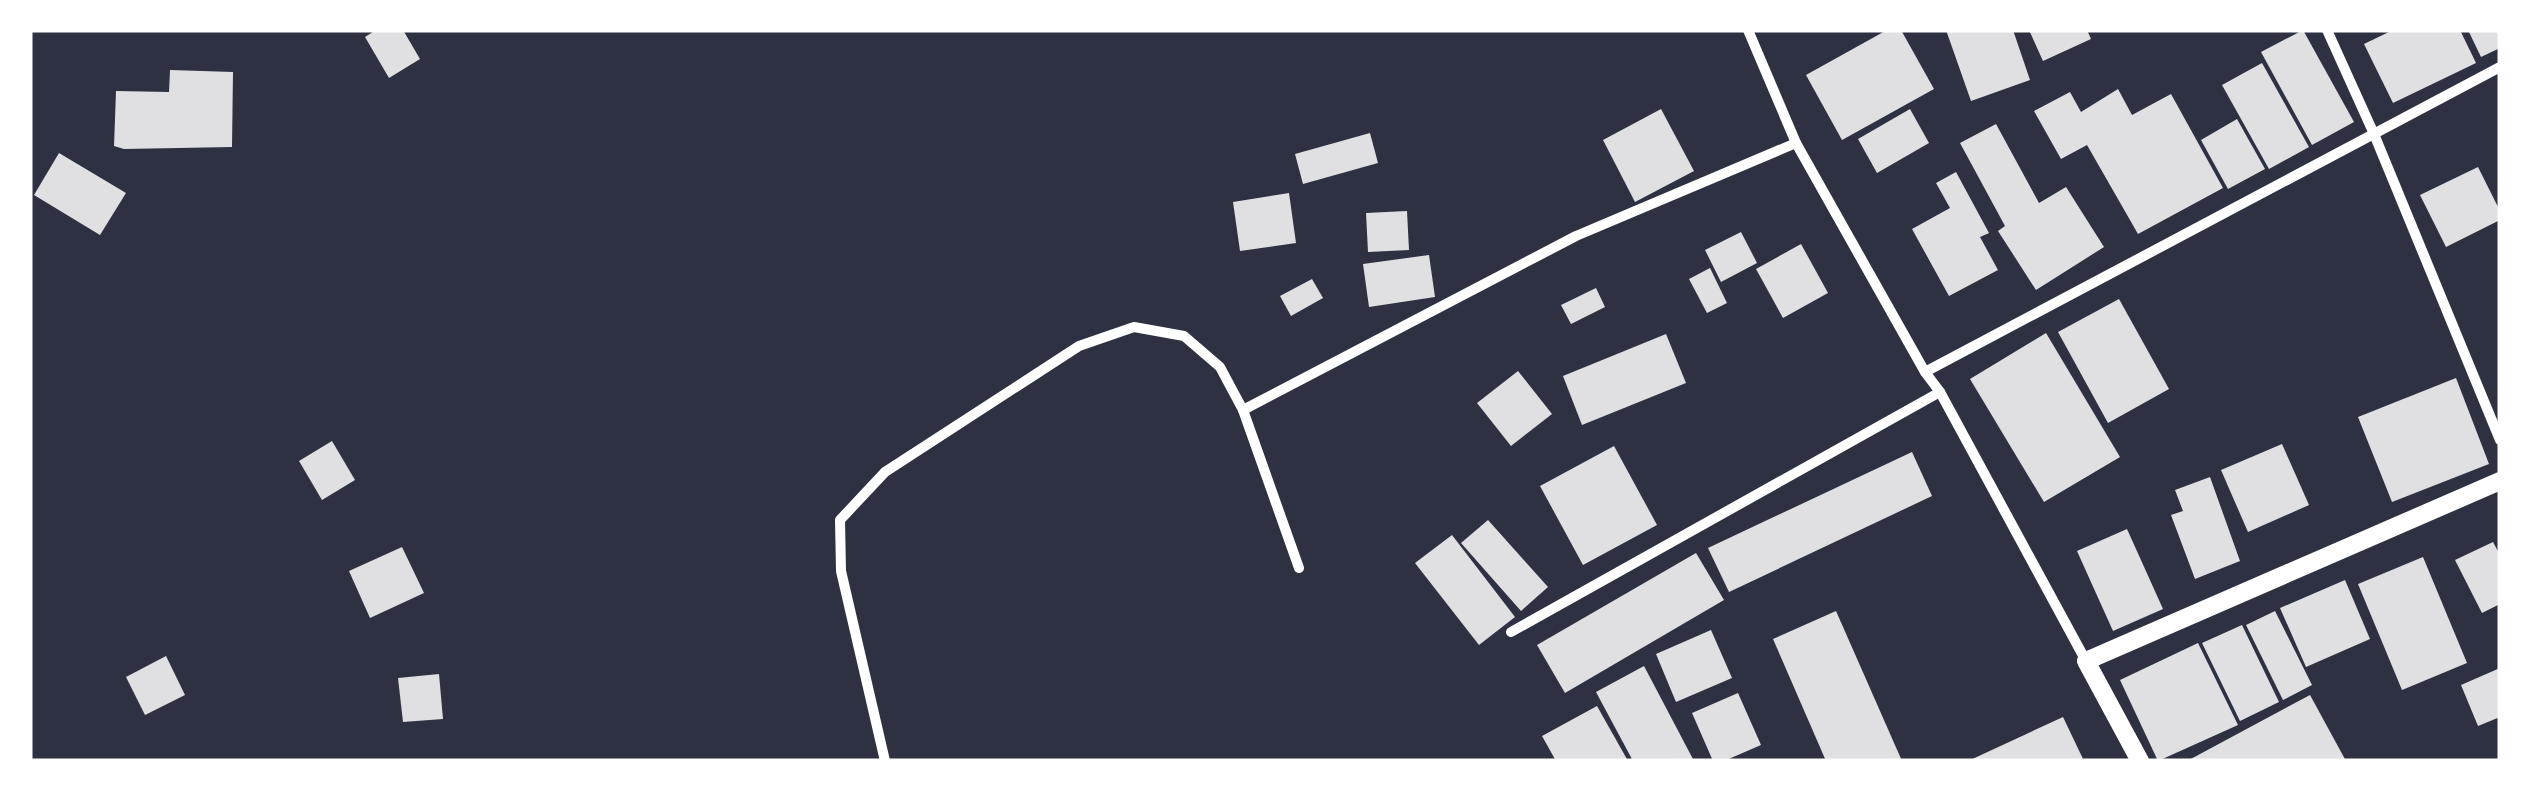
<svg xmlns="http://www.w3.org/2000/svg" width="2530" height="791" viewBox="0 0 2530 791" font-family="'Fira Sans Condensed',sans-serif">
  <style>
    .building { fill: #e0e0e3 }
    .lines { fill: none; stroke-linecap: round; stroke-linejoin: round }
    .minor { stroke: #fff; stroke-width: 10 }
    .tertiary { stroke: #fff; stroke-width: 18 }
  </style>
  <rect width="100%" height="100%" fill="#2d3142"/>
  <g class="building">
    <path d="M376,30h27l17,29 -31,19 -24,-41z"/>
    <path d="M1887,30h14l33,59 -92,51 -36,-65z"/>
    <path d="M1946,30h67l17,50 -59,21z"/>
    <path d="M2029,30h58l4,9 -48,22z"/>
    <path d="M2303,30l51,92 -42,23 -51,-93z"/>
    <path d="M2393,30h67l16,33 -83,40 -29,-59z"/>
    <path d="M2468,30h32v18l-19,9z"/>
    <path d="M2262,63l47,84 -40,22 -47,-84z"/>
    <path d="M170,70l63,2 -1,75 -108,2 -10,-3 2,-55 53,1z"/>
    <path d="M2118,89l14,26 39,-21 52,94 -85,46 -51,-89 -26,14 -27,-48 36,-19 11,20z"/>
    <path d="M1661,109l33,62 -59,31 -32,-62z"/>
    <path d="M1910,109l19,34 -52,30 -19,-34z"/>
    <path d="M2237,119l28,50 -37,20 -27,-49z"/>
    <path d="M1996,124l43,79 27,-16 38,60 -68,43 -38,-59 7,-5 -45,-83z"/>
    <path d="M1370,133l8,30 -75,21 -8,-30z"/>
    <path d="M59,153l67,40 -26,42 -66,-40z"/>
    <path d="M2478,167l22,44v9l-54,27 -26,-52z"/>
    <path d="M1956,172l33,61 -9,4 18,33 -49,26 -37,-67 38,-21 -14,-25z"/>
    <path d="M1289,193l7,50 -56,8 -7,-49z"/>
    <path d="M1407,211l2,39 -41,2 -2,-39z"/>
    <path d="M1741,232l16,31 -36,19 -16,-32z"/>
    <path d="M1801,244l27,49 -45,25 -27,-49z"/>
    <path d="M1429,255l6,42 -66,10 -6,-43z"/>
    <path d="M1710,268l17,35 -20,10 -18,-34z"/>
    <path d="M1312,279l11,19 -32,18 -11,-20z"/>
    <path d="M1596,288l9,19 -34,17 -10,-19z"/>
    <path d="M2119,299l50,90 -61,34 -50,-91z"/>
    <path d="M2046,333l74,124 -76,45 -74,-123z"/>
    <path d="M1666,334l20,49 -104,42 -19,-49z"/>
    <path d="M1518,371l34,43 -41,32 -34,-43z"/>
    <path d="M2456,378l33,86 -97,38 -34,-85z"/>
    <path d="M332,441l23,39 -33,20 -23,-39z"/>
    <path d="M2282,444l27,61 -61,27 -27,-62z"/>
    <path d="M1614,446l43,79 -74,40 -43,-79z"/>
    <path d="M1912,452l20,44 -203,96 -21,-44z"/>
    <path d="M2210,477l30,84 -45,18 -24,-64 12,-4 -8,-21z"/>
    <path d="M1488,520l60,67 -27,24 -60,-68z"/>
    <path d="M2127,529l36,80 -50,22 -36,-80z"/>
    <path d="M1452,535l63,82 -36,28 -64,-82z"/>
    <path d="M2493,542l7,13v49l-18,9 -27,-53z"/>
    <path d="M402,547l22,46 -54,25 -21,-47z"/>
    <path d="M1696,553l28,47 -159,93 -28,-48z"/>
    <path d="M2423,557l44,106 -65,27 -44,-106z"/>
    <path d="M2345,580l25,59 -64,28 -26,-59z"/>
    <path d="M1836,611l66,150h-76l-53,-122z"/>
    <path d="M2275,611l37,74 -29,15 -37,-75z"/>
    <path d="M2242,625l37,77 -39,19 -38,-78z"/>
    <path d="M1711,630l21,48 -56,24 -20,-48z"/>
    <path d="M2198,643l40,82 -80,36 -38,-81z"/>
    <path d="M166,656l19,39 -40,20 -19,-38z"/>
    <path d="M1644,666l50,95h-61l-37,-69z"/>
    <path d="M2500,668v49l-22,9 -17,-41z"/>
    <path d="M439,674l4,45 -40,3 -5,-44z"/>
    <path d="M1738,693l23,52 -37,16h-11l-21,-48z"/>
    <path d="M2310,695l36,66h-159l67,-36z"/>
    <path d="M1597,706l31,55h-72l-14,-25z"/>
    <path d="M2063,717l21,44h-116z"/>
  </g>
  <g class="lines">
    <g class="minor">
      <path d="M1748,30l48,113 129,229 15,20 146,269"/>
      <path d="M2327,30l47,104 126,306"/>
      <path d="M1925,372l575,-305"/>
      <path d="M1243,410l333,-174 220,-93"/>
      <path d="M1511,632l429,-240"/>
      <path d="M885,761l-44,-190 -1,-51 45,-48 194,-126 55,-19 50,9 36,31 23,43 56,158"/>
    </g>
    <path class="tertiary" d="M2140,761l-54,-100 414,-180"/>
  </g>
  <rect width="2530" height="791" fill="none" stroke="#ffffff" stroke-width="65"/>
</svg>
